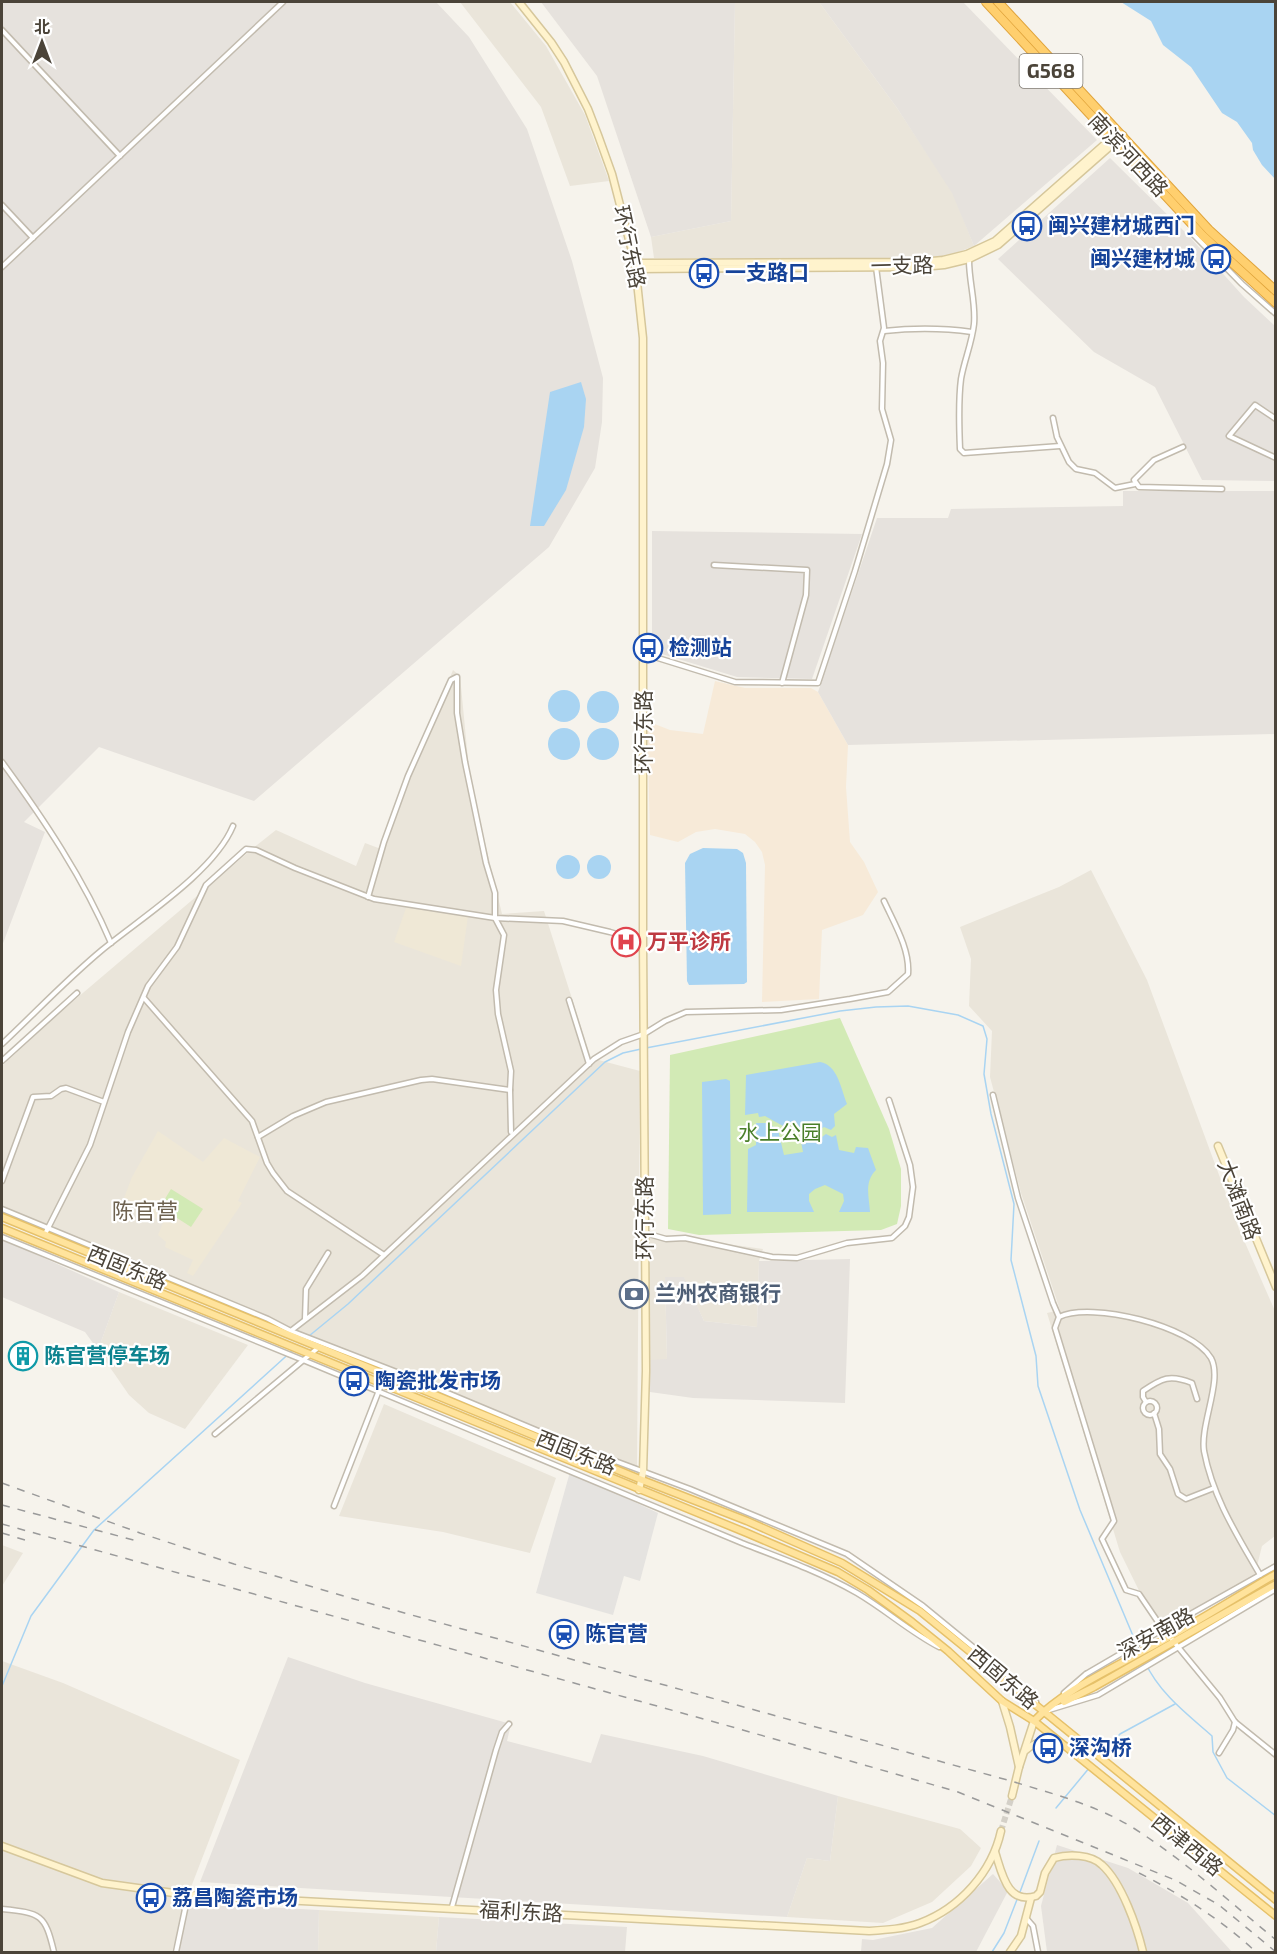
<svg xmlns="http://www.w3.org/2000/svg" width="1277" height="1954" viewBox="0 0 1277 1954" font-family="'Exo 2','Noto Sans SC',sans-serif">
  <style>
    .residential { fill: #eae5da }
    .commercial { fill: #f7ead8 }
    .industrial { fill: #e6e2dd }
    .education { fill: #efe8d6 }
    .green { fill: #d2eab5 }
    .parking { fill: #e5e3e0 }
    .water { fill: #a9d4f2 }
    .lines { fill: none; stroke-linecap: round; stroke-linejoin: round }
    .stream { stroke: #a9d4f2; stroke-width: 1.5 }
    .secondary-tunnel { stroke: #d4d0c8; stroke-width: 6; stroke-dasharray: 6 3; stroke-linecap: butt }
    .street-casing { stroke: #c2bbae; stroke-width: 7 }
    .secondary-casing { stroke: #d6c79b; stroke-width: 9 }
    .primary-casing { stroke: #e6c16a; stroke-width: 9 }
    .highway-casing { stroke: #e0a43c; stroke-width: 10 }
    .street { stroke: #fff; stroke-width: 4 }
    .secondary { stroke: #fff3cd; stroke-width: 6 }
    .primary { stroke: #ffe39c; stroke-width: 6 }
    .highway { stroke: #ffcf6e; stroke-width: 8 }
    .rail { stroke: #9a9a9a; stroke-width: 1.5; stroke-dasharray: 8 8; stroke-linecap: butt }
    .street-bridge-casing { stroke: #c2bbae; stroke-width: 7; stroke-linecap: butt }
    .street-bridge { stroke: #fff; stroke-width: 4 }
    .labels { text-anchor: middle; stroke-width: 4.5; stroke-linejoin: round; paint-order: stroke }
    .shield { fill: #fff; stroke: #817c74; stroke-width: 1.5 }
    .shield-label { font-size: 20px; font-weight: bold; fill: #4b4439 }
    .street-label { font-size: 21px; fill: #4b4439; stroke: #fff }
    .transit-label { font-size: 21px; font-weight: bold; fill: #164399; stroke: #fff; text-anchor: start }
    .health-label { font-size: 21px; font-weight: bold; fill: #be3a42; stroke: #fff; text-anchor: start }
    .park-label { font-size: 21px; fill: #4a7f2a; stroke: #fff }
    .service-label { font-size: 21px; font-weight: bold; fill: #4e5e75; stroke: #fff; text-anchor: start }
    .culture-label { font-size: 21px; font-weight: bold; fill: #0d838f; stroke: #fff; text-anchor: start }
    .neighbourhood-label { font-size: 22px; fill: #6e6250; stroke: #fff }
  </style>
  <rect width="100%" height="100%" fill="#f6f3ec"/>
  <g class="residential">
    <path d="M460,2h50l36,44 39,69 24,66 -39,5 -29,-79z"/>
    <path d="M735,2h84l78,106 56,85 21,53 -31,12h-289l-3,-21 80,-16z"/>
    <path d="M453,670l7,6 10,104 32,134 42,-3 47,147 49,13 -3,397 -308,-123 -327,-139v-140l55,-51 200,-170 19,-15 80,36 9,-23 16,6z"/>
    <path d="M1091,870l56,110 92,249 36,82v225l-13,10 -8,32 -69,39 -32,2 -33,-67 -73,-239 13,-3 -39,-117 -31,-116 2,-46 -23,-25 2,-47 -11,-32 99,-40z"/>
    <path d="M649,1233l114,16 -4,12 -2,66 -53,-6 -20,-43 -19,-1 2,83h-17z"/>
    <path d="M119,1292l129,53 -63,84 -36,-16 -20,-18 -31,-45z"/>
    <path d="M384,1404l172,74 -26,75 -87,-21 -104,-16z"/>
    <path d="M2,1545l21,8 -21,33z"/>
    <path d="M2,1661l61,22 177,77 -52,135 -16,57h-170z"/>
    <path d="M838,1796l122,33 21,19 -10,18 -39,36 -49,21 -96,-6 20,-59 23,3z"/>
    <path d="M319,1910l120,7 -3,35h-118z"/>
  </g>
  <path class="commercial" d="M715,681l30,7h66l7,4 30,53 -2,42 4,55 14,20 14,30 -15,23 -41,15 -3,69 -57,3 3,-137 -3,-13 -7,-10 -10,-8 -30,-5 -19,3 -18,10 -28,-7 -3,-114 23,9 33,4z"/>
  <g class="industrial">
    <path d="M2,2h434l33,35 58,92 45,132 31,117 -1,44 -7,46 -46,79 -295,254 -155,-54 -75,75 21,10 -43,114z"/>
    <path d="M541,2h194l-4,219 -80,16 -54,-161z"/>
    <path d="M819,2h144l134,138 -123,106 -22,-53 -55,-85z"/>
    <path d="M1110,158l78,77 56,62 31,29v155l-73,-1 -47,-93 -61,-35 -96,-93z"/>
    <path d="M1123,491h152v243l-427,11 -30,-53 59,-174h71l3,-9 172,-3z"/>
    <path d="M652,531l210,3 -50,145 -75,-2 -85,-26z"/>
    <path d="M2,1239l117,53 -21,58 -13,-18 -83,-35z"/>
    <path d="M850,1259l-5,144 -152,-5 -43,-6v-32l17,-1 -2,-82h19l20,44 53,6 2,-66z"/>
    <path d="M288,1657l77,26 146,41 -4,17 84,22 10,-29 102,22 135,40 -8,65 -23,-3 -20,59 -587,-35z"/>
    <path d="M1057,1845l71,23 60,35 44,49h-185l-6,-46z"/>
    <path d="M993,1874l15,17 -32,61h-115l1,-13 11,1 59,-12z"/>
    <path d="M188,1903l131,7 -1,42h-139z"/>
    <path d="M439,1917l188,10 -2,25h-189z"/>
  </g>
  <g class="education">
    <path d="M406,908l62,8 -7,50 -67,-24z"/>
    <path d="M158,1131l45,31 21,-24 36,19 -22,44 4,2 -49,73 -6,-3 6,-13 -28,-13 1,-5 -8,-7 5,-12 -39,-25 8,-21z"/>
  </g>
  <g class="green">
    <path d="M840,1018l49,111 12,40v37l-4,18 -16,6 -182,5 -31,-6 2,-174z"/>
    <path d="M171,1189l32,20 -12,18 -31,-20z"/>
  </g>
  <path class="parking" d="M570,1472l88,41 -18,68 -16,-5 -11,39 -77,-22z"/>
  <g class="water">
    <path d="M1121,2h154v177l-13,-14 -9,-15 -1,-7 -15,-21 -15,-9 -31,-46 -28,-22 -12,-24z"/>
    <path d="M581,382l5,17 -2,28 -18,63 -22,36h-14l20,-134z"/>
    <circle cx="564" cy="706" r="16"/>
    <circle cx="603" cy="707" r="16"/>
    <circle cx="603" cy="744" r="16"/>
    <circle cx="564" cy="744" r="16"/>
    <path d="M703,848l34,1 6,4 3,10 1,119 -3,2 -55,1 -2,-4 -2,-118 5,-9z"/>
    <circle cx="599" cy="867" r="12"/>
    <circle cx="568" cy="867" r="12"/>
    <path d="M820,1062c18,3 21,27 27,42l-13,10 1,12 -4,4 -7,-3 -6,4 -7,-3 -7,5 -6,-4 -1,-6 -14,3 -18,-10 -6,1 -1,-4 -13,2 1,-40z"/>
    <path d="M726,1079l4,2 1,133 -28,1 -1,-133z"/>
    <path d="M756,1123h12l10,7 6,25 19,-3 -2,-10 13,-8 8,3 4,-3 6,3 4,-2 3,15 15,3 2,-6 12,1 8,22c-12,12 -7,26 -6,42h-31l5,-11 -1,-7 -18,-9 -10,4 -6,5v7l5,11h-67l1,-63 8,-4z"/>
  </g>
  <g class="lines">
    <g class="stream">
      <path d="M646,1048l194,-37 36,-4 32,-1 50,9 25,11 4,13 -3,35 7,40 23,90 -3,56 25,96 2,30 42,124 59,140"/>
      <path d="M309,1336l39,-32 257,-242 18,-9 18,-4"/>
      <path d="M1145,1662c14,31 42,52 67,74l1,16 14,26 49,38"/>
      <path d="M2,1686l29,-70 63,-86 200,-181"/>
      <path d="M1101,1755l19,-21 55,-30"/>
      <path d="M1056,1808l34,-41"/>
      <path d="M1020,1892l19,-51"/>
      <path d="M992,1952l12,-19 14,-36"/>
    </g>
    <path class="secondary-tunnel" d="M1001,1831l11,-35"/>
    <g class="street-casing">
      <g id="street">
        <path d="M2,30l118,126"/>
        <path d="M2,205l31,33"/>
        <path d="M1193,234l49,50 34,30"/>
        <path d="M969,260c0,22 7,43 5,64 -2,19 -10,37 -13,55 -3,23 -2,46 -1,70l4,4 96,-7"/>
        <path d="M2,267l281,-265"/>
        <path d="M884,331c29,-3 59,-3 88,1"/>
        <path d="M1053,418l4,19 12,25 7,7 19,4 20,15 20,-4"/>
        <path d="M1276,419l-21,-14 -26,31 47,22"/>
        <path d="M1183,447l-29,13 -20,20 5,7 83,2"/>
        <path d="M714,565l93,5 -1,25 -24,88"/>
        <path d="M645,654l90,28 83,1 37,-112 32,-107 4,-24 -9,-31 1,-46 -3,-22 4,-13 -8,-61"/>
        <path d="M2,762c41,56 82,117 109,181"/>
        <path d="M144,998l108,123 15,42 6,10 14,18 97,64"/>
        <path d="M569,1000l20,64"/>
        <path d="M2,1044c33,-31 65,-65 100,-94 39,-32 112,-78 131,-124"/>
        <path d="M2,1061l75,-68"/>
        <path d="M510,1090l1,42"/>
        <path d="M993,1095l25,103 35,105 6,14"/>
        <path d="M258,1137l35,-21 33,-14 95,-22 11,-1 78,11 1,-19 -13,-57 -2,-24 8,-55 -9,-17v-25l-9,-30 -21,-101 -8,-49v-36l-6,3 -43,96 -24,66 -16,55"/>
        <path d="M2,1181l31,-84 18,-1 10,-7 5,-1 38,14"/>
        <path d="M2,1209l266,110 23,12 116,45 160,67 123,46 157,65 76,52 105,86 8,10"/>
        <path d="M645,1233l21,6 19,-1 87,19 25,1 50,-15 45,-5 13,-12 4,-9 4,-30 -3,-22 -21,-65"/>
        <path d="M45,1234l45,-89 38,-113 20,-46 29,-39 29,-62 40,-36 10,1 39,18 79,31 121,19 68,3 47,11 33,10"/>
        <path d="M2,1237l301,123 439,183c39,15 78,29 115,50 29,17 53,39 82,54"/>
        <path d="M305,1319l1,-30 22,-36"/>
        <path d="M292,1330l70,-54 232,-217 27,-17 23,-8 21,-13 21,-9 95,-2 69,-11 38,-7 20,-18c2,-25 -14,-51 -24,-73"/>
        <circle cx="1150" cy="1408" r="7"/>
        <path d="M1146,1402l-3,-5v-6c19,-13 27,-17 49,-8l5,16"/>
        <path d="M1154,1413l5,16 1,25 10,15 8,25 8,5 28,-11"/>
        <path d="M215,1434l104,-87"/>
        <path d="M334,1506l51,-131"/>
        <path d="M1260,1575c-23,-40 -47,-77 -56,-124 -4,-27 19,-71 7,-93 -19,-32 -120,-57 -152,-41l-4,11 59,193 -12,18 24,51 13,4 21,31 60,73 15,24 41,33"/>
        <path d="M1146,1639l130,-73"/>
        <path d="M1064,1693l22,-19"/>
        <path d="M1049,1710l49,-15 178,-106"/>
        <path d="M1219,1753l14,-23 2,-8"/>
        <path d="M452,1907l44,-157 6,-18 7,-8"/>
        <path d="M2,1909c39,4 43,5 52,43"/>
        <path d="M1026,1918l7,8 5,26"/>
        <path d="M176,1952l12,-57"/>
      </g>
    </g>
    <g class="secondary-casing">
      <g id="secondary">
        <path d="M519,2l32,40 13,20 24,47 10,26 14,39 23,89 8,75v604l3,429 -3,101 -4,18"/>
        <path d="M635,263l287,-1 21,-2 24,-6 28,-13 120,-106"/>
        <path d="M635,269l287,-2 22,-2 25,-6 29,-14 125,-110"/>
        <path d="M1218,1146l58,141"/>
        <path d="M1002,1701l8,26 9,40"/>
        <path d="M1026,1750c10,-9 20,-11 34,-7"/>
        <path d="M1012,1796l7,-29 15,-46"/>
        <path d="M2,1846l100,37 86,12 681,36c17,-1 35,-2 51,-8 40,-15 72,-51 81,-92"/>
        <path d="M995,1852c7,21 12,53 41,44l4,-4 5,-19 9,-15c14,-4 37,-4 48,7 20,18 35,62 41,87"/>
        <path d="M1010,1952l11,-16 10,-38"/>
      </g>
    </g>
    <g class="primary-casing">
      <g id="primary">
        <path d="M2,1217l640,263 105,41 95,42 78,48 356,289"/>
        <path d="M2,1228l745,305 91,39 30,18 44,32 36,29 54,50 32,20 242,195"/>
        <path d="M1064,1702l30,-15 182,-103"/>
        <path d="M1034,1721c30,-31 76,-51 113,-72 44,-23 86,-50 129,-75"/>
      </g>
    </g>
    <g class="highway-casing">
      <g id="highway">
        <path d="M986,2l217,234 73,67"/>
        <path d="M998,2l211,228 67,61"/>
      </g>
    </g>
    <use href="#street" class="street"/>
    <use href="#secondary" class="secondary"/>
    <use href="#primary" class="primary"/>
    <use href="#highway" class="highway"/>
    <g class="rail">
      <path d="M2,1483l138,50 94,31 120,35 657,182c42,13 86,24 124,48 50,32 95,73 141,111"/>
      <path d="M2,1505l139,37"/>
      <path d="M2,1524l734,204 222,64 217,88 44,25 57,47"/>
      <path d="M2,1533l23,7"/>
      <path d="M1139,1873c43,22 83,47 117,79"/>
    </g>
    <g class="street-bridge-casing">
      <path id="street-bridge" d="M1086,1674l60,-35"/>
    </g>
    <use href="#street-bridge" class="street-bridge"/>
  </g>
  <defs>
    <g id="bus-ring" transform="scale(1.5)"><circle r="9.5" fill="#fff" stroke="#1a4fb4" stroke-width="1.5"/><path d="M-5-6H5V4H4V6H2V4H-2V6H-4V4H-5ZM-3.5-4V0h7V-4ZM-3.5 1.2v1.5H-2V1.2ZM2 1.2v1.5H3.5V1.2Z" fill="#1a4fb4"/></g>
    <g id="hospital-ring" transform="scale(1.5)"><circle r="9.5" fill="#fff" stroke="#e0444e" stroke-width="1.5"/><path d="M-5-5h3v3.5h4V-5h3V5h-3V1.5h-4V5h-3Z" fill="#e0444e"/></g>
    <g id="bank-ring" transform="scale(1.5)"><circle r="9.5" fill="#fff" stroke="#5c6f8a" stroke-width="1.5"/><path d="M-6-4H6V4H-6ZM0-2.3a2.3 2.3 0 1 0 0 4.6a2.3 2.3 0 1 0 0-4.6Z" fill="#5c6f8a"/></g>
    <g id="building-ring" transform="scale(1.5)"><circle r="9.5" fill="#fff" stroke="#0f9aa8" stroke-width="1.5"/><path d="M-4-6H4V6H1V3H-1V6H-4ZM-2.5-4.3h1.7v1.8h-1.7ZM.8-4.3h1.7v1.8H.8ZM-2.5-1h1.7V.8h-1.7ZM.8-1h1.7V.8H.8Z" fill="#0f9aa8"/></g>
    <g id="station-ring" transform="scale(1.5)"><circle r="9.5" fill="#fff" stroke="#1a4fb4" stroke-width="1.5"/><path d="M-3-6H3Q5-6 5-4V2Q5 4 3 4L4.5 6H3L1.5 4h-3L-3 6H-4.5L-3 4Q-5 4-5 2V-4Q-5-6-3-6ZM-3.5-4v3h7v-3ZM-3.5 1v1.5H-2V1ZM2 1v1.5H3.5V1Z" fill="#1a4fb4"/></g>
  </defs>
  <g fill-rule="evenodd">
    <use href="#bus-ring" x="1027" y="226"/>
    <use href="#bus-ring" x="1216" y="259"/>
    <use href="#bus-ring" x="704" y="273"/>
    <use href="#bus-ring" x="648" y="648"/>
    <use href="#hospital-ring" x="626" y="942"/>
    <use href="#bank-ring" x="634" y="1294"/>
    <use href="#building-ring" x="23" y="1356"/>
    <use href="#bus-ring" x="354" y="1381"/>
    <use href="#station-ring" x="564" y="1634"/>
    <use href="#bus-ring" x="1048" y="1748"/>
    <use href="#bus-ring" x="151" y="1898"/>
  </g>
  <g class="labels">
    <rect class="shield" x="1019.5" y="54" width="63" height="34" rx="4.5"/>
    <g class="shield-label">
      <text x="1051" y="78">G568</text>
    </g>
    <g class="street-label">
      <text transform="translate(1128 155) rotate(47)" y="7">南滨河西路</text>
      <text transform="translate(629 247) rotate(78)" y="7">环行东路</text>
      <text transform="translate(902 266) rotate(-1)" y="7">一支路</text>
      <text transform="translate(644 732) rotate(-90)" y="7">环行东路</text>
      <text transform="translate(1239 1200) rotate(69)" y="7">大滩南路</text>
      <text transform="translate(645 1218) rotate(-90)" y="7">环行东路</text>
      <text transform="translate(127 1268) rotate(22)" y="7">西固东路</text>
      <text transform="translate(576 1453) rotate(22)" y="7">西固东路</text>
      <text transform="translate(1156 1634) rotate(-29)" y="7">深安南路</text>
      <text transform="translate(1003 1678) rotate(40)" y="7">西固东路</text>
      <text transform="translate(1187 1845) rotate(39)" y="7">西津西路</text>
      <text transform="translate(521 1912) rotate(3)" y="7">福利东路</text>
    </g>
    <g class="transit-label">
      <text x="1048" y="233">闽兴建材城西门</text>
      <text x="1195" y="266" text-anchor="end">闽兴建材城</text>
      <text x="725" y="280">一支路口</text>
      <text x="669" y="655">检测站</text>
      <text x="375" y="1388">陶瓷批发市场</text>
      <text x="585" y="1641">陈官营</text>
      <text x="1069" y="1755">深沟桥</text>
      <text x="172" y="1905">荔昌陶瓷市场</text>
    </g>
    <g class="health-label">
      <text x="647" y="949">万平诊所</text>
    </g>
    <g class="park-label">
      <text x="780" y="1140">水上公园</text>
    </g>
    <g class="service-label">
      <text x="655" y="1301">兰州农商银行</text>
    </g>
    <g class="culture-label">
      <text x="44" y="1363">陈官营停车场</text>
    </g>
    <g class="neighbourhood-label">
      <text x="145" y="1219">陈官营</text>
    </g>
  </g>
  <rect width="1277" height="1954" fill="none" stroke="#4b4439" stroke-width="6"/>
  <g transform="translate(42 42)" stroke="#ffffff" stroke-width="4.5" paint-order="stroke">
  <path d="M0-4.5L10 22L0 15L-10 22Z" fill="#4b4439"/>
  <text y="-9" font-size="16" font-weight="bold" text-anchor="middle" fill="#4b4439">北</text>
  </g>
</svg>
